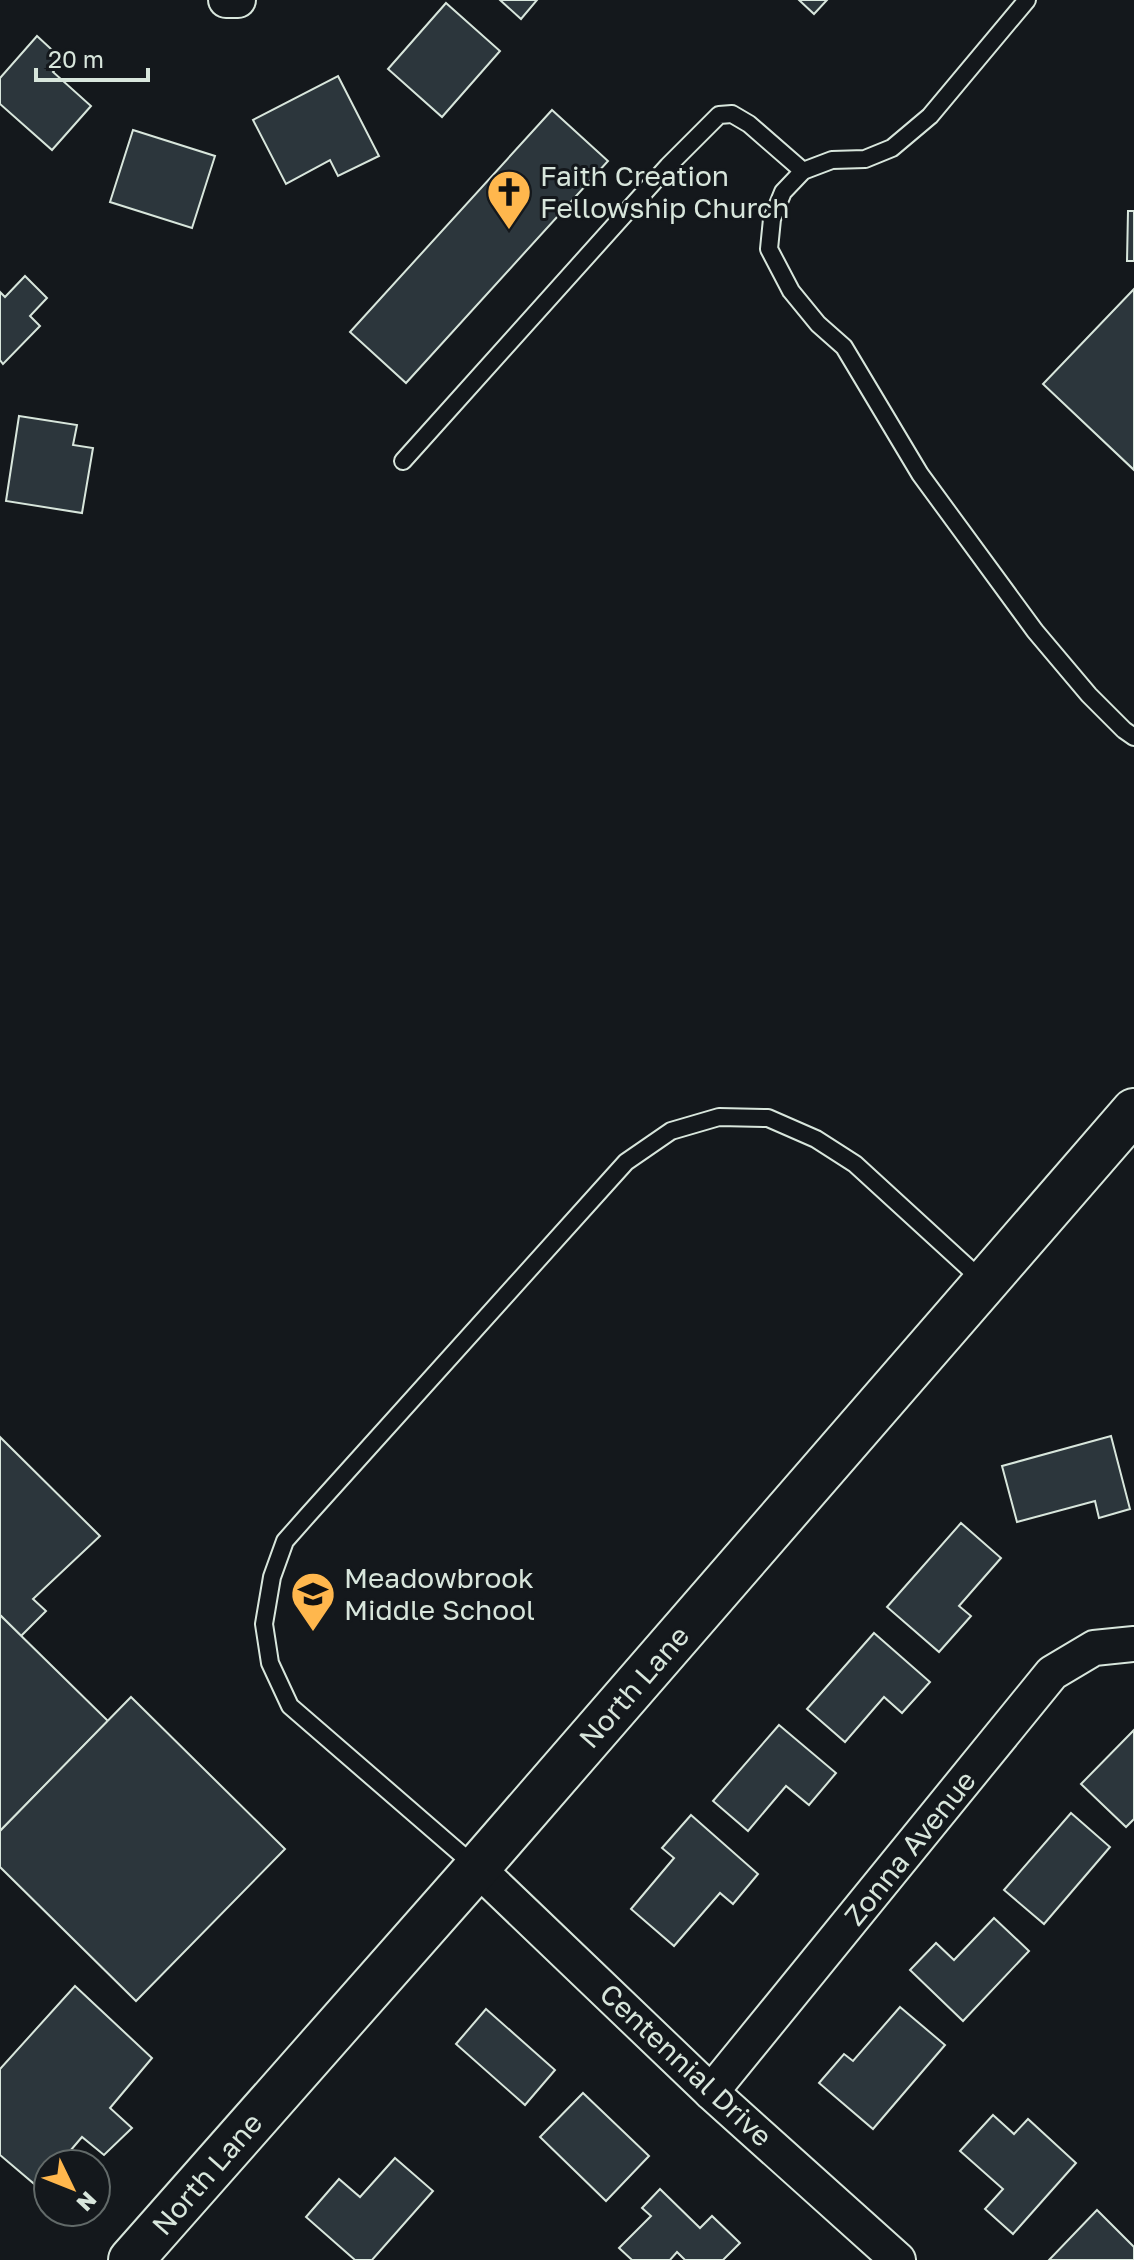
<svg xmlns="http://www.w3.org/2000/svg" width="1134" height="2260" viewBox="0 0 1134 2260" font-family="'Golos Text',sans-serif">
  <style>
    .building { fill: #2c363c; stroke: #d8e6dc; stroke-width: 2 }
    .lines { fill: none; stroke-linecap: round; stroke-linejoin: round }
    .lane-casing { stroke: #d8e6dc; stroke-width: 20 }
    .street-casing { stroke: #d8e6dc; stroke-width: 38 }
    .secondary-casing { stroke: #d8e6dc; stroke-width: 48 }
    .lane { stroke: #14181c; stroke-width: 16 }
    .street { stroke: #14181c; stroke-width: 34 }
    .secondary { stroke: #14181c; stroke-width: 44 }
    .labels { text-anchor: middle; stroke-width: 6; stroke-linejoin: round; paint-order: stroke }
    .poi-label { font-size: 28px; fill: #d8e6dc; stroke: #14181c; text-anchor: start }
    .street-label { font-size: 28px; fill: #d8e6dc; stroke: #14181c }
  </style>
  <rect width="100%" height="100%" fill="#14181c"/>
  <g class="building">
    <path d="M500,0h37l-16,19z"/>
    <path d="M799,0h28l-13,14z"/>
    <path d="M446,3l54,48 -58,66 -54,-48z"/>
    <path d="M37,36l26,24 -10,12 38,34 -39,44 -52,-46v-26z"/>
    <path d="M338,76l41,80 -41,20 -8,-16 -44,24 -33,-64z"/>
    <path d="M552,110l56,51 -202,222 -56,-51z"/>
    <path d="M133,130l82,26 -23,72 -82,-26z"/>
    <path d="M1128,211h6v50h-7z"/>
    <path d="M25,276l22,22 -17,18 10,10 -37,38 -3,-4v-68l5,5z"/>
    <path d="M1134,289v181l-91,-86z"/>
    <path d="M19,416l58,9 -4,20 20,3 -11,65 -76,-12z"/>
    <path d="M1111,1436l19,73 -31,9 -4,-17 -78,21 -15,-56z"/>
    <path d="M0,1437l100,99 -67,63 13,12 -25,25 -21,-21z"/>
    <path d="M961,1523l40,35 -42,48 12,10 -32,36 -52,-45z"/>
    <path d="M0,1615l108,106 -108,110z"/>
    <path d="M874,1633l56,49 -28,31 -18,-16 -39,45 -38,-33z"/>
    <path d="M131,1697l154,152 -149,152 -136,-134v-36z"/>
    <path d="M779,1725l57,48 -27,32 -23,-19 -38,45 -35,-30z"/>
    <path d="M1134,1730v89l-8,8 -45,-43z"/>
    <path d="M1071,1813l39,34 -66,77 -40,-34z"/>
    <path d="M691,1815l67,59 -25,30 -13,-11 -46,53 -43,-37 43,-51 -12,-10z"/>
    <path d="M994,1918l35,33 -66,70 -53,-51 26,-27 18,17z"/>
    <path d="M75,1986l77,72 -42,50 22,20 -28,27 -22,-18 -23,27h-11v14l-9,10 -39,-33v-86z"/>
    <path d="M900,2007l45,38 -72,84 -54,-46 25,-29 9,7z"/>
    <path d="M486,2009l69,61 -30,35 -69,-61z"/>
    <path d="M583,2093l66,63 -43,45 -66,-64z"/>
    <path d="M993,2115l21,19 14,-15 48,44 -63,71 -28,-25 18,-20 -43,-38z"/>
    <path d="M395,2158l38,33 -61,69h-17l-49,-43 33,-38 21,18z"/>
    <path d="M660,2189l40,39 12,-12 28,27 -17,17h-38l-8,-8 -7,8h-38l-13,-12 32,-32 -9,-8z"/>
    <path d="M1097,2210l37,37v13h-85z"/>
  </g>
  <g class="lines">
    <g class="lane-casing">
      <g id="lane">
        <path d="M1027,0l-97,116 -38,32 -27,11 -33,1 -29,11 -20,21 -11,27 -3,30 22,42 27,33 26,23 76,127 115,157 54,64 35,35 10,7"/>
        <path d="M403,461l265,-295 51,-51 13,-1 17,10 54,47"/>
        <path d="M476,1867l-186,-161 -20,-43 -6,-39 8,-47 13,-36 23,-26 318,-353 45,-31 48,-14 49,1 48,21 39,25 130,119"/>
      </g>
    </g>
    <g class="street-casing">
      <g id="street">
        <path d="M226,0h12"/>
        <path d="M477,1868l234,224 187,168"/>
        <path d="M711,2092l341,-419 42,-25 40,-4"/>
      </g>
    </g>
    <g class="secondary-casing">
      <path id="secondary" d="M131,2260l346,-392 657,-757"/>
    </g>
    <use href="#lane" class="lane"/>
    <use href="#street" class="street"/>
    <use href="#secondary" class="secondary"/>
  </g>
  <defs>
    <g id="church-pin" transform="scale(2.3)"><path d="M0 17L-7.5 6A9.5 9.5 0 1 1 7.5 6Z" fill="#ffb74d" stroke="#14181c"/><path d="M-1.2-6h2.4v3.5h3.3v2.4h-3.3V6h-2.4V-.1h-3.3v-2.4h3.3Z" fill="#111"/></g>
    <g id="school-pin" transform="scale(2.3)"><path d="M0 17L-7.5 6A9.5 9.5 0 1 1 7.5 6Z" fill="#ffb74d" stroke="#14181c"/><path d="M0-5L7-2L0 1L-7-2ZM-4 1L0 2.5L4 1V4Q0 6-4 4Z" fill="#111"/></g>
  </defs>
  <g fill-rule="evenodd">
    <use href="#church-pin" x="509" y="192"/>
    <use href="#school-pin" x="313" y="1594"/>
  </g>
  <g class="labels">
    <g class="poi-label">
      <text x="540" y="186">Faith Creation<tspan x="540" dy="32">Fellowship Church</tspan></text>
      <text x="344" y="1588">Meadowbrook<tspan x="344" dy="32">Middle School</tspan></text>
    </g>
    <g class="street-label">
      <text transform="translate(634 1687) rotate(-49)" y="10">North Lane</text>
      <text transform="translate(910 1848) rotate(-51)" y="10">Zonna Avenue</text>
      <text transform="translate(686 2065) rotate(43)" y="10">Centennial Drive</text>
      <text transform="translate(207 2174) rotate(-49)" y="10">North Lane</text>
    </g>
  </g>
  <g transform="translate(72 2188) rotate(133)"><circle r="38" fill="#14181c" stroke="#626a69" stroke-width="2"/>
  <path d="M0-6L14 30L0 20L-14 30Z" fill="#ffb74d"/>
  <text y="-12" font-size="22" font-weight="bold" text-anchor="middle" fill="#d8e6dc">N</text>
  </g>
  <path d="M36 68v12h112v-12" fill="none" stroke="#d8e6dc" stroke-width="4"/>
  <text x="48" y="68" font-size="24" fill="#d8e6dc" stroke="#14181c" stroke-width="6" paint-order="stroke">20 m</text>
</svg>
